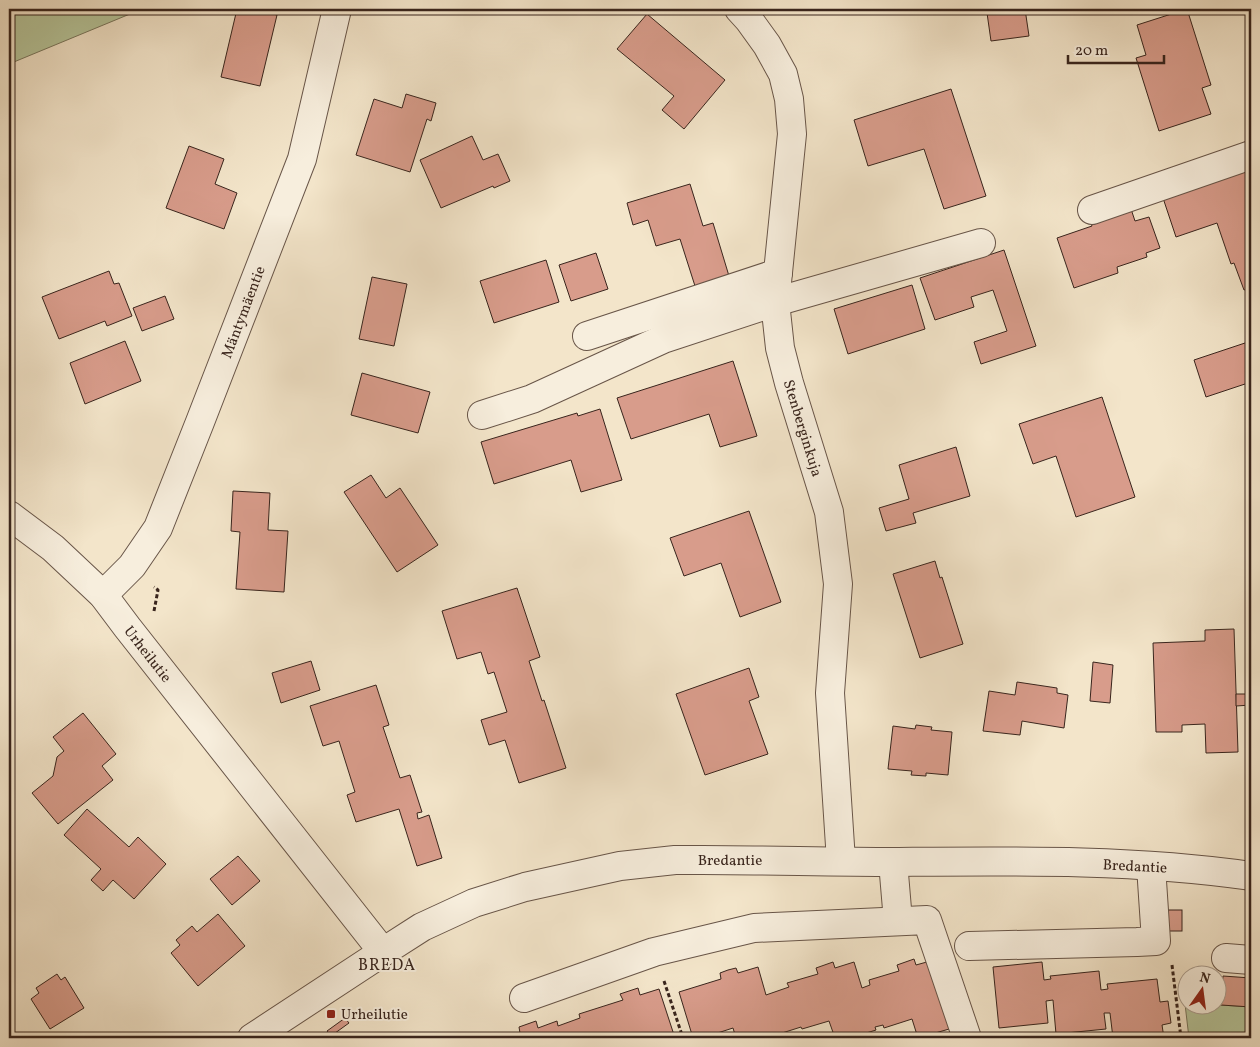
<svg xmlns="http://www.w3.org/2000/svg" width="1260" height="1047" viewBox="0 0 1260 1047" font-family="Vollkorn,serif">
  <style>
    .green { fill: #b6c59a; stroke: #78755c }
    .building { fill: #d89c8b; stroke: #39251d }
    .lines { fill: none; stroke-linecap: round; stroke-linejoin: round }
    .minor-casing { stroke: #685548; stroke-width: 30 }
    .path { stroke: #39251d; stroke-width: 3; stroke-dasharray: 4 2.5; stroke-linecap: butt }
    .minor { stroke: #f7eedd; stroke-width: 28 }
    .poi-dot { fill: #8f2418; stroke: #f7eedd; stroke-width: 2 }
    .labels { text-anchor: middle; stroke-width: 4; stroke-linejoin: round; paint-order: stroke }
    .street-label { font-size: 15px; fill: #39251d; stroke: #f7eedd }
    .poi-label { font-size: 15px; fill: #39251d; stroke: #f7eedd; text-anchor: start }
    .neighbourhood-label { font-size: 16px; letter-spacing: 1px; fill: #39251d; stroke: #f7eedd }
  </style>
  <rect width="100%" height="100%" fill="#f3e5ca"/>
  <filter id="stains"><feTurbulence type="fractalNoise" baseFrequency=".004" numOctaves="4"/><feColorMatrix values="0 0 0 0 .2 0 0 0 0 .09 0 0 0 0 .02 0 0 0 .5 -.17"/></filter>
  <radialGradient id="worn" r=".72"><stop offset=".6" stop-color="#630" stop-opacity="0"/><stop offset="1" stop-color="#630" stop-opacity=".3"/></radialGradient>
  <g class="green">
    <path d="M9,9h133l-133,55z"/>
    <path d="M1185,1004l36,1 30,2v31h-62z"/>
  </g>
  <g class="building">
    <path d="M237,9h13l27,6 -17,71 -39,-9z"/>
    <path d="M1018,9h7l4,27 -38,5 -4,-28z"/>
    <path d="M1187,9l24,76 -9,3 9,26 -52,17 -23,-73 10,-3 -9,-30z"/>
    <path d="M647,14l78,66 -41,49 -22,-19 12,-14 -57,-47z"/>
    <path d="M951,89l35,107 -42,13 -20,-60 -56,17 -14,-46z"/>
    <path d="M406,94l30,9 -5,18 -4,-2 -17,53 -54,-17 18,-56 28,9z"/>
    <path d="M472,136l11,24 15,-6 12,27 -16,7 -1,-2 -52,22 -21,-48z"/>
    <path d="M189,146l35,13 -9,25 22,9 -13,36 -58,-21z"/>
    <path d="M1246,162l5,16v110l-7,2 -10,-27 -3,1 -14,-41 -41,14 -15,-45z"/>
    <path d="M690,184l13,42 10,-3 16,53 -34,10 -15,-47 -24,7 -8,-26 -15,5 -6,-22z"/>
    <path d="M1131,209l4,12 14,-4 11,31 -14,5 1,4 -30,10 1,6 -44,15 -17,-50 35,-12 -1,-3z"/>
    <path d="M1004,250l32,96 -55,18 -7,-22 33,-11 -14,-41 -22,7 3,10 -39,13 -15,-42z"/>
    <path d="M596,253l12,36 -37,12 -12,-36z"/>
    <path d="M546,260l13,42 -65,21 -14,-42z"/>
    <path d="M109,271l5,13 5,-1 13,33 -25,10 -2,-5 -46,18 -17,-42z"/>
    <path d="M372,277l35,7 -13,62 -35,-7z"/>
    <path d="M912,285l13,44 -77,25 -14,-45z"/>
    <path d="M165,296l9,23 -32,12 -9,-23z"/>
    <path d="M125,341l16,40 -56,23 -15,-41z"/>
    <path d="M1251,341v41l-45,15 -12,-37z"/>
    <path d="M733,361l24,75 -37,11 -11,-33 -78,25 -14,-41z"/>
    <path d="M362,373l68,19 -12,41 -67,-18z"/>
    <path d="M1102,397l33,100 -59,20 -20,-61 -23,8 -14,-40z"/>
    <path d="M600,409l22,71 -41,12 -10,-32 -77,24 -13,-42 96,-29 1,3z"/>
    <path d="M956,447l14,49 -57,17 3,10 -30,8 -7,-23 30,-9 -10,-34z"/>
    <path d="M371,475l15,23 14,-10 38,57 -41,27 -53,-80z"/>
    <path d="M233,491l37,2 -2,37 20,1 -4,61 -48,-3 4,-57 -9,-1z"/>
    <path d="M749,511l32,91 -41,15 -19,-54 -37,13 -14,-38z"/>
    <path d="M935,561l5,17 2,-1 21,67 -43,14 -27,-84z"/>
    <path d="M517,588l23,69 -11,4 13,40 2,-1 22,68 -47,15 -14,-43 -16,5 -8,-25 26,-8 -13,-40 -6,2 -7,-22 -24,7 -15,-48z"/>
    <path d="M1234,629l4,123 -32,1 -1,-29 -23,1v7h-26l-3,-89 52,-2v-11z"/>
    <path d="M311,661l9,29 -39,13 -9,-30z"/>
    <path d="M1093,662l20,3 -3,38 -20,-2z"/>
    <path d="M749,668l10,29 -10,4 19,53 -63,21 -29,-81z"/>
    <path d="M1017,682l40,6v5l11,2 -4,33 -42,-7 -2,14 -37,-4 6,-40 26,4z"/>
    <path d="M376,685l13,40 -6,2 17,51 10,-3 12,37 -5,1 1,6 11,-4 13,43 -25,8 -18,-57 -43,13 -9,-27 8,-3 -16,-51 -16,5 -13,-40z"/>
    <path d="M1236,694h15v11l-15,1z"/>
    <path d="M83,713l33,41 -14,12 11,14 -55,44 -26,-31 21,-17 4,-19 7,-6 -11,-14z"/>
    <path d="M916,725l16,2 -1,3 21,2 -4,43 -22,-2v3l-15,-1 1,-4 -24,-2 5,-43 22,3z"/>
    <path d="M87,809l42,38 9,-10 28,27 -32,35 -21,-19 -10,11 -12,-11 10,-11 -37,-34z"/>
    <path d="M238,856l22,25 -28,24 -22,-26z"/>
    <rect x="1161" y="910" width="21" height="21"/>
    <path d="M218,914l27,32 -47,40 -27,-33 9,-8 -4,-5 16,-14 5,6z"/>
    <path d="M914,959l2,6 18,-5 22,67 -38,11 -6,-19 -28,9 -1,-3 -8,2 1,3 -26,8h-15l-6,-17 -27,8 -1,-2 -22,7 1,4h-44l-3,-10 -31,10h-9l-14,-46 42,-13 -1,-6 8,-3 8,-2 2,5 20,-6 8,28 23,-8 -2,-4 31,-9 -2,-6 17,-6 2,6 19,-6 8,26 8,-3 -1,-5 30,-9 -2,-6z"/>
    <path d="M1042,962l2,18 7,-1 -1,-3 49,-5 2,19 7,-1 -1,-5 50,-5 3,23 8,-1 3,22 -9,2 2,13h-51l-3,-25h-6l2,16 -50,5 -3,-34 -7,1 2,22 -49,5 -6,-61z"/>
    <path d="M57,974l4,6 4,-3 19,31 -34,21 -19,-30 8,-6 -3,-5z"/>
    <path d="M1223,976l28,2v29l-30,-2z"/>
    <path d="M638,988l2,7 19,-6 16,49h-170l15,-5 -1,-6 17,-6 2,7 19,-7 1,5 22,-8 -1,-4 44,-14 -3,-6z"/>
    <path d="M345,1018l4,5 -18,13 -4,-5z"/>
  </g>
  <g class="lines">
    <g class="minor-casing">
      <g id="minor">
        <path d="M739,9l10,11 18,25 16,29 6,25 3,35 -17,168 5,46 9,35 40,129 9,72 -8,109 11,168"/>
        <path d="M1092,210l159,-55"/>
        <path d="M587,336l191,-63"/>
        <path d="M482,415l50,-16 131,-60 112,-37 206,-59"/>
        <path d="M9,515l44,33 50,47 24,32 256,325"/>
        <path d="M103,595l29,-29 26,-38 42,-106 102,-263 35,-150"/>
        <path d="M893,862l5,59"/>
        <path d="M969,946l168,-4 19,-1 -5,-75"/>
        <path d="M1226,958l25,2"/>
        <path d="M524,998l130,-46 100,-24 173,-8 40,118"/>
        <path d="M252,1038l131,-86 39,-25 52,-24 51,-16 95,-21 55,-6h27c64,0 129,2 193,2 119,-1 239,-3 356,14"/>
      </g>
    </g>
    <g class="path">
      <path d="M154,611l4,-21 -4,-3"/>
      <path d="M1172,965l9,73"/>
      <path d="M664,981l19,57"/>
    </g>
    <use href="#minor" class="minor"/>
  </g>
  <rect class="poi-dot" x="326" y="1009" width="10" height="10" rx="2.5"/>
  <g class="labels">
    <g class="street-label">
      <text transform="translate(243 312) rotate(-69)" y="5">Mäntymäentie</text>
      <text transform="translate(803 428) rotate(73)" y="5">Stenberginkuja</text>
      <text transform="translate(148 654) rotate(52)" y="5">Urheilutie</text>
      <text x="730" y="865">Bredantie</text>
      <text transform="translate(1135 866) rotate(3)" y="5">Bredantie</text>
    </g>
    <g class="poi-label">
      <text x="341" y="1019">Urheilutie</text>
    </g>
    <g class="neighbourhood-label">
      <text x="387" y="970">BREDA</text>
    </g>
  </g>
  <rect width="1260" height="1047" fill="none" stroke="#f3e5ca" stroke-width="30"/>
  <rect x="10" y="10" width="1240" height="1027" fill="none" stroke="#39251d" stroke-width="2.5"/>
  <rect x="15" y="15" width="1230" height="1017" fill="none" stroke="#39251d"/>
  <g transform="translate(1202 990) rotate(14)"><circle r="24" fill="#f7eedd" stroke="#ab9e90"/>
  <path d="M0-4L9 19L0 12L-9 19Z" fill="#8f2418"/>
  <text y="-8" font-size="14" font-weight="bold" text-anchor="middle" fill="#39251d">N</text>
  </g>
  <path d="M1068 55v8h96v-8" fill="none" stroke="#39251d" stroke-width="2.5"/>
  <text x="1075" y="55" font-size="15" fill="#39251d" stroke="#f7eedd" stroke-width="4" paint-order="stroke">20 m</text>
  <rect width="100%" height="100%" filter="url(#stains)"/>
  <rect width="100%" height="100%" fill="url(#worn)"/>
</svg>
